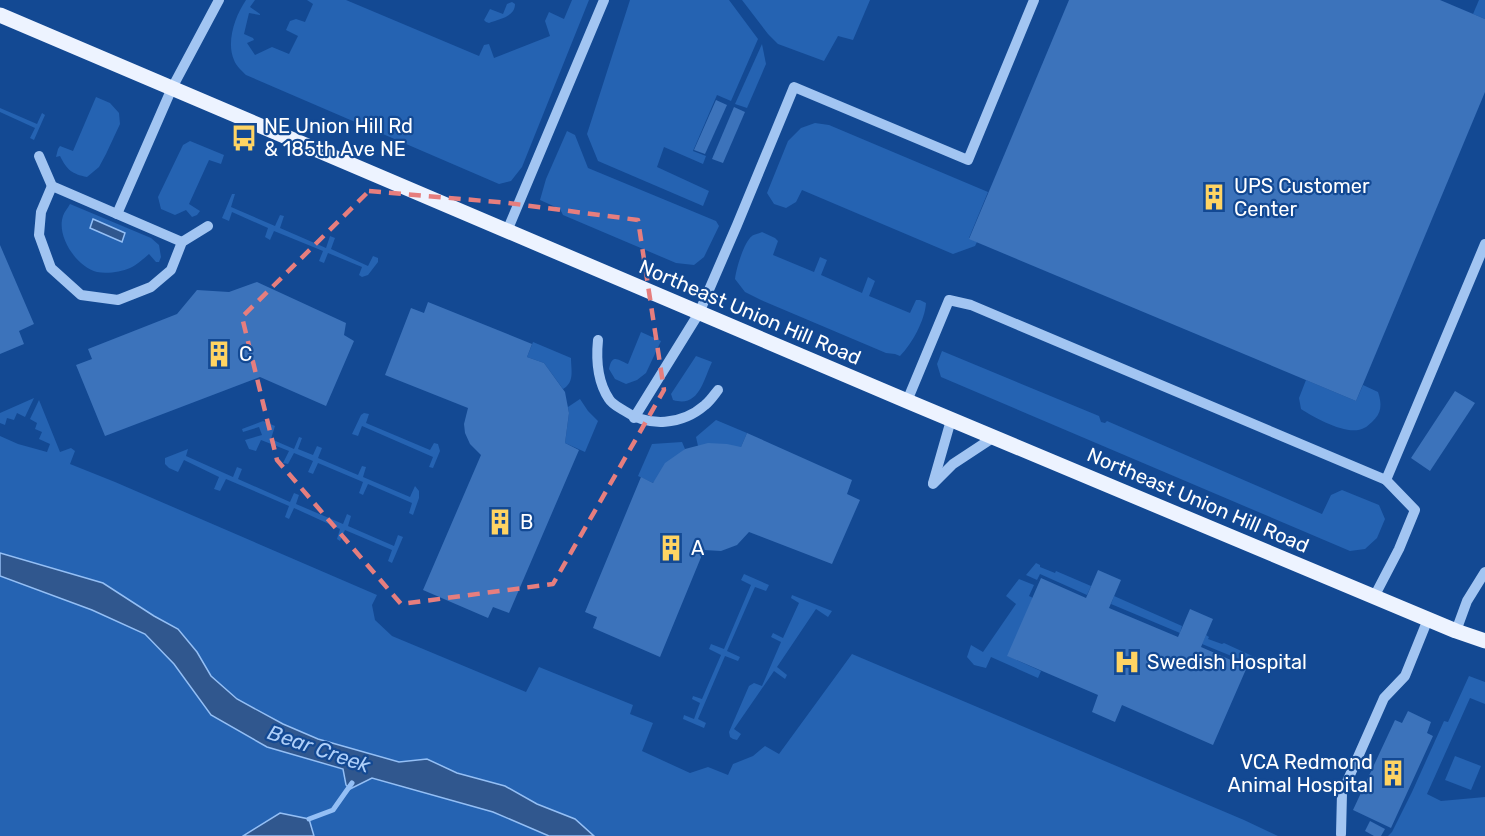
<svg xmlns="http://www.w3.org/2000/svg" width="1485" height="836" viewBox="0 0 1485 836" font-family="Rubik,sans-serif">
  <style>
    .green { fill: #2563b2 }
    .water { fill: #30578e; stroke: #94bff5; stroke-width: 1.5 }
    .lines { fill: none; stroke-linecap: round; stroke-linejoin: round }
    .stream { stroke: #94bff5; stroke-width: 5 }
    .building { fill: #3c73bb }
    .minor { stroke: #a2c5f2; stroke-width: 10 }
    .major { stroke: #edf3ff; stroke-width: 15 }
    .marked { fill: none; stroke: #e67e7e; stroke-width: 4.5; stroke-dasharray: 12 8; stroke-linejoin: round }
    .labels { text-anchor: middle; stroke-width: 4.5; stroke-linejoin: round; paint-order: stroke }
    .poi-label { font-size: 20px; fill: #fff; stroke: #134993; text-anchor: start }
    .street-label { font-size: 20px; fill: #fff; stroke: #134993 }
    .water-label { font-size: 21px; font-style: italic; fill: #aecff9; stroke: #134993 }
  </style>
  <rect width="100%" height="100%" fill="#134993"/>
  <g class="green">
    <path d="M246,0h9l-5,7 10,7v1l-11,-2 -5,21 9,4 1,2 -7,3 8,12 17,-8 17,7 9,-18 -12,-6 4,-9 6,-2 9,3 8,-18 -6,-4h39l133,56 5,-11 5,-1 5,14 56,-22 -5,-15 4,-9 15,7 8,-19h17l-67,167 -11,14 -12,3 -253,-109c-4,-4 -10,-9 -12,-15 -8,-18 1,-44 12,-60z"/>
    <path d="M630,0h99l29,39 -27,62 -14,-6 -24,56 13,5 -3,8 -39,-17 -7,20 52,24 -6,15 -105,-45 -11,-27z"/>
    <path d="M742,0h128l-17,40 -15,-4 -14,25 -46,-17 -10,-10z"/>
    <path d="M1479,0h6v19l-12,-5z"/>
    <path d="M512,2l3,2c0,13 -16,15 -26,19l-3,-1 -2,-2 6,-11 13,5 4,-10z"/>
    <path d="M762,44l4,20 -19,44 -12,-4z"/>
    <path d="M96,97l14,6 9,10 1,11 -14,30 -7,13 -12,10c-15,-3 -20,-7 -27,-21l-4,1 2,-8 2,-3 13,5z"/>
    <path d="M0,108l37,16 5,-11 3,2 -11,25 -4,-2 5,-10 -35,-16z"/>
    <path d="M815,123l14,2 159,67 -19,46 8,4 -2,4 -22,8 -151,-64 -6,12 -10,6 -12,-4 -7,-11 21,-52 13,-13z"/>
    <path d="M567,131l8,4 13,33 128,53 3,5 -15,31 -10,8 -18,-2 -113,-48 -3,-6 -20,-9 6,-21z"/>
    <path d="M190,141l34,14 -3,9 -12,-4 -20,44 11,7 -3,4 -5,2 -6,-7 -11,5 -14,-6 -3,-12 25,-52z"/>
    <path d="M232,194h3l-4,13 44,19 5,-11 4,1 -4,12 46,20 4,-12 5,2 -4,11 37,17 5,-10 5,2v4l-10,13 -6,2 -3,-2 3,-8 -34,-14 -4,10 -5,-2 4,-10 -49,-20 -4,9 -5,-3 3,-9 -36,-16 -3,9 -7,-3z"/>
    <path d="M70,204l81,34 8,7 2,12 -2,5h-3l-7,-8c-6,5 -12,11 -19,14 -9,4 -23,6 -33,4 -20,-5 -41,-35 -34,-56 1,-4 5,-8 7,-12z"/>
    <path d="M762,232l13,6 3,3 -5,14 41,17 6,-15 7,3 -6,15 41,18 6,-16 7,4 -6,15 41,17 6,-13h4l6,3c-1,17 -14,41 -26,53l-5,-2 -9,-1 -125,-53 -16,-8 -10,-13c1,-10 9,-37 17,-43 1,-1 8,-3 10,-4z"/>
    <path d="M641,332l20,9 -15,32 -9,7 -11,4 -11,-5 -6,-10c3,-16 9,-9 19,-5z"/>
    <path d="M533,342l38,16c0,12 4,24 -8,31l-19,-26 -17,-6z"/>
    <path d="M942,351l157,65 2,6 4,1 2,-2 215,93 9,-19 11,-5 37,15 6,14 -8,19 -12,11 -15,2 -409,-174 -4,-13z"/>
    <path d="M696,356l16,6c-9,19 -13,46 -39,38l-2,-6z"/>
    <path d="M1306,380l50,21 7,-16 15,7c4,12 4,21 -6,30 -3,2 -5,5 -8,6 -15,9 -49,-10 -63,-19l-2,-11z"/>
    <path d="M34,398l-9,19 -8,-4 -3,7 -7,-2 -2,7 -5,-2v-10z"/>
    <path d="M580,399l8,12 10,10 -13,31 -20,-9 4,-30 -1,-6z"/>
    <path d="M39,400l21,52 11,-4 4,3 -5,13 45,18 262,113 -5,10 3,15 17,16 134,56 13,-25 94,38 -3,9 23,9 -11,28 48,22 18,-6 20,8 5,-11 20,-8 12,-10 14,8 73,-100 392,166 34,16h-684l-19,-17 -38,-15 -32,-18 -48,-13 -30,-14 -28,3 -81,-23 -35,-15 -46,-25 -26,-23 -14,-24 -19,-23 -24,-13 -51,-33 -103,-30v-117l18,8 29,8 3,-8 -11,-5 3,-7 -7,-3 2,-6 -7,-4z"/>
    <path d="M364,413l5,1 -3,9 64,27 4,-7 4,1 2,7 -7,17 -4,-1 4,-10 -71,-31 -4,10 -6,-2 9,-19z"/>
    <path d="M716,420l31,13 -6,14 -43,-1 -2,-9z"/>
    <path d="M263,421l12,5 -4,13 23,10 5,-12 3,1 -4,11 15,6 4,-9 5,2 -4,10 40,17 4,-9 4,1 -3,10 47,20 5,-11 4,5v7l-6,17 -4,-2 3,-10 -44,-19 -5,11 -4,-2 4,-11 -45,-19 -5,11 -5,-2 5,-11 -19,-8 -6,11 -5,-1 6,-12 -28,-11 -5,11 -7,-2 -4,-9 17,-5 -3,-8 -16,5 -1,-3z"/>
    <path d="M682,442l3,7 -32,34 -15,-7 14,-32z"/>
    <path d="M188,449l-2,7 47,21 4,-10 5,2 -4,10 52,23 4,-9 5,2 -3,9 47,20 4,-10 4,2 -3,10 46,20 4,-11 5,2 -11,26 -4,-2 4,-11 -47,-20 -5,11 -3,-2 3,-10 -46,-21 -5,11 -4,-2 4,-11 -63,-27 -6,12 -6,-2 5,-12 -35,-17 -6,12 -9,-4 -4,-4v-6z"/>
    <path d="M1036,563l4,2v2l15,6 1,-2 35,15 -4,9 -47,-21 -3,6 -11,-5z"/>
    <path d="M744,574l25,11 -3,6 -11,-4 -28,64 13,6 -2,4 -13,-5 -27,63 8,4 -2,5 -21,-9 1,-4 10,4 6,-16 -8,-4 1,-3 9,3 19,-44 -12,-6 2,-5 13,5 27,-64 -10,-5z"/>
    <path d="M0,576l92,34 53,24 29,30 37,51 56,32 105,31 121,34 56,24h-549z"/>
    <path d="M1019,579l15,6 -5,11 4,2 -25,58 33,15 -3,7 -47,-21 -5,11 -12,-3 -7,-8 4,-12 12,7 33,-48 -10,-8z"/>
    <path d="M792,595l40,16 -4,6 -12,-8 -39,58 10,8 -2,4 -11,-8 -40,58 7,5 -4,6 -4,-1 -3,-2 -1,-5 20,-46 5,-3 8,3 19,-44 -10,-5 2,-4 10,5 16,-35 -8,-5z"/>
    <path d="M1114,596l68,30 -2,7 -69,-29z"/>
    <path d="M1206,635l3,2 -1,2 14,5 2,-1 37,17 -6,10 -6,-2 2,-4 -49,-20z"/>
    <path d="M1469,676l16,6v22l-15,-6 -43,96 14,7 44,-4v39h-97l4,-4 20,-40 32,-71 4,1z"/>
    <path d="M1455,756l26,10 -10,24 -26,-10z"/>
  </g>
  <g class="water">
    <path d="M93,219l32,14 -3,9 -32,-14z"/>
    <path d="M0,553l103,30 51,33 24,13 19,23 14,24 26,23 46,25 35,15 81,23 28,-3 30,14 48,13 32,18 38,15 19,17h-45l-56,-24 -121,-34 -22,11 -4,-4 -3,-16 -76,-22 -56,-32 -37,-51 -29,-30 -53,-24 -92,-34z"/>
    <path d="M280,813l29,6 5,17h-71z"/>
  </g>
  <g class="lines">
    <path class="stream" d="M309,819l24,-9 19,-27"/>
  </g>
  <g class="building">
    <path d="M1069,0h371l45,19v73l-129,309 -387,-162z"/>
    <path d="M716,100l11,5 -22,49 -11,-4z"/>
    <path d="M734,107l11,5 -22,51 -11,-4z"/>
    <path d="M0,245l34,79 -15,7 5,13 -24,10z"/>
    <path d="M257,282l89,41 -2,12 10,6 -28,65 -66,-29 -155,59 -29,-71 16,-6 -4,-10 89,-35 20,-24 32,2z"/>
    <path d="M428,302l104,42 -5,13 17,6 21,29 4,21 -4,30 14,7 -70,163 -16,-6 -5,11 -65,-28 58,-135 -11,-11 -5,-11 -1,-9 4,-16 -83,-33 26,-67 13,5z"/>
    <path d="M1455,391l20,12 -45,68 -19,-13z"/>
    <path d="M747,433l105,47 -5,14 13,6 -28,64 -83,-32 -12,13 -16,6 -17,-1 -44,107 -67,-29 4,-11 -12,-5 56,-135 12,6 12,-20 20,-14 23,-6 19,1 14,3z"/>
    <path d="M1098,570l23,10 -12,28 69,29 12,-28 23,10 -12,28 46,20 -34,78 -91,-40 -7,17 -23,-10 6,-17 -91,-39 34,-78 45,20z"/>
    <path d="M1408,711l23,11 -4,11 6,3 -42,92 -38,-18 42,-90 7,3z"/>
    <path d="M1370,821l15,8 -4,7h-7l-9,-5z"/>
  </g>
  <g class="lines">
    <g class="minor">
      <path d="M39,156l13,30 130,56"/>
      <path d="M52,186l-11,26 -2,23 12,33 30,27 37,5 33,-13 20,-17 11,-28 26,-16"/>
      <path d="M117,214l55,-126 47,-88"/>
      <path d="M507,231l97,-231"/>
      <path d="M598,340c-2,20 -1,41 11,59 3,5 9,8 14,11 26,18 59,15 82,-5 5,-4 9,-10 13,-15"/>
      <path d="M907,401l42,-101 22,5 415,175 99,-236"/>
      <path d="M634,418l65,-105 38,-88 57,-138 174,73 66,-160"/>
      <path d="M933,483l18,-63"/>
      <path d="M933,484l20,-20 41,-27"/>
      <path d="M1374,597l25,-48 16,-39 -29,-30"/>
      <path d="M1456,631l11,-30 18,-29"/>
      <path d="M1341,834l1,-41 42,-95 21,-22 23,-57"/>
    </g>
    <path class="major" d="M0,15l907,386 549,230 29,10"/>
  </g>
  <path class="marked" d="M369,191l139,12 130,17 26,170 -111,194 -152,20 -124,-144 -35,-143z"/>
  <defs>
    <g id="bus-bare" transform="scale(2.07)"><path d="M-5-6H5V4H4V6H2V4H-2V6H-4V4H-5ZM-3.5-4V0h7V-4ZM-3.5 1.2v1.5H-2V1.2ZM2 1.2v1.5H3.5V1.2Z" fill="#ffd463" stroke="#134993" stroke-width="2.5" paint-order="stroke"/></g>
    <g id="building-bare" transform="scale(2.07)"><path d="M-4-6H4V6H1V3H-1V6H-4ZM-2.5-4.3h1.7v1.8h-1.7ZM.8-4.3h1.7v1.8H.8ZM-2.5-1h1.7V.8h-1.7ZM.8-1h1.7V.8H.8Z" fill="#ffd463" stroke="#134993" stroke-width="2.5" paint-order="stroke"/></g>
    <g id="hospital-bare" transform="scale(2.07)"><path d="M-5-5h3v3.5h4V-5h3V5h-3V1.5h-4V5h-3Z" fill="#ffd463" stroke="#134993" stroke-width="2.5" paint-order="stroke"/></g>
  </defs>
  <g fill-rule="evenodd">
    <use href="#bus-bare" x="244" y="138"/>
    <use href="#building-bare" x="1214" y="197"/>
    <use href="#building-bare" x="219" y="354"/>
    <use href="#building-bare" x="500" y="522"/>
    <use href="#building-bare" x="671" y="548"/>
    <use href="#hospital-bare" x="1127" y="662"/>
    <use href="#building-bare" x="1393" y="773"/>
  </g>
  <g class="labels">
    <g class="poi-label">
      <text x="264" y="133">NE Union Hill Rd<tspan x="264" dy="23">&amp; 185th Ave NE</tspan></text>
      <text x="1234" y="193">UPS Customer<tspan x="1234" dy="23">Center</tspan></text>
      <text x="239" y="361">C</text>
      <text x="520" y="529">B</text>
      <text x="691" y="555">A</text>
      <text x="1147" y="669">Swedish Hospital</text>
      <text x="1373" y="769" text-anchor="end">VCA Redmond<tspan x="1373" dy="23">Animal Hospital</tspan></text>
    </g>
    <g class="street-label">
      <text transform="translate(750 312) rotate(23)" y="7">Northeast Union Hill Road</text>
      <text transform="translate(1198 500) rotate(23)" y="7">Northeast Union Hill Road</text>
    </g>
    <g class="water-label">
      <text transform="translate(319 749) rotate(19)" y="7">Bear Creek</text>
    </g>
  </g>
</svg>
